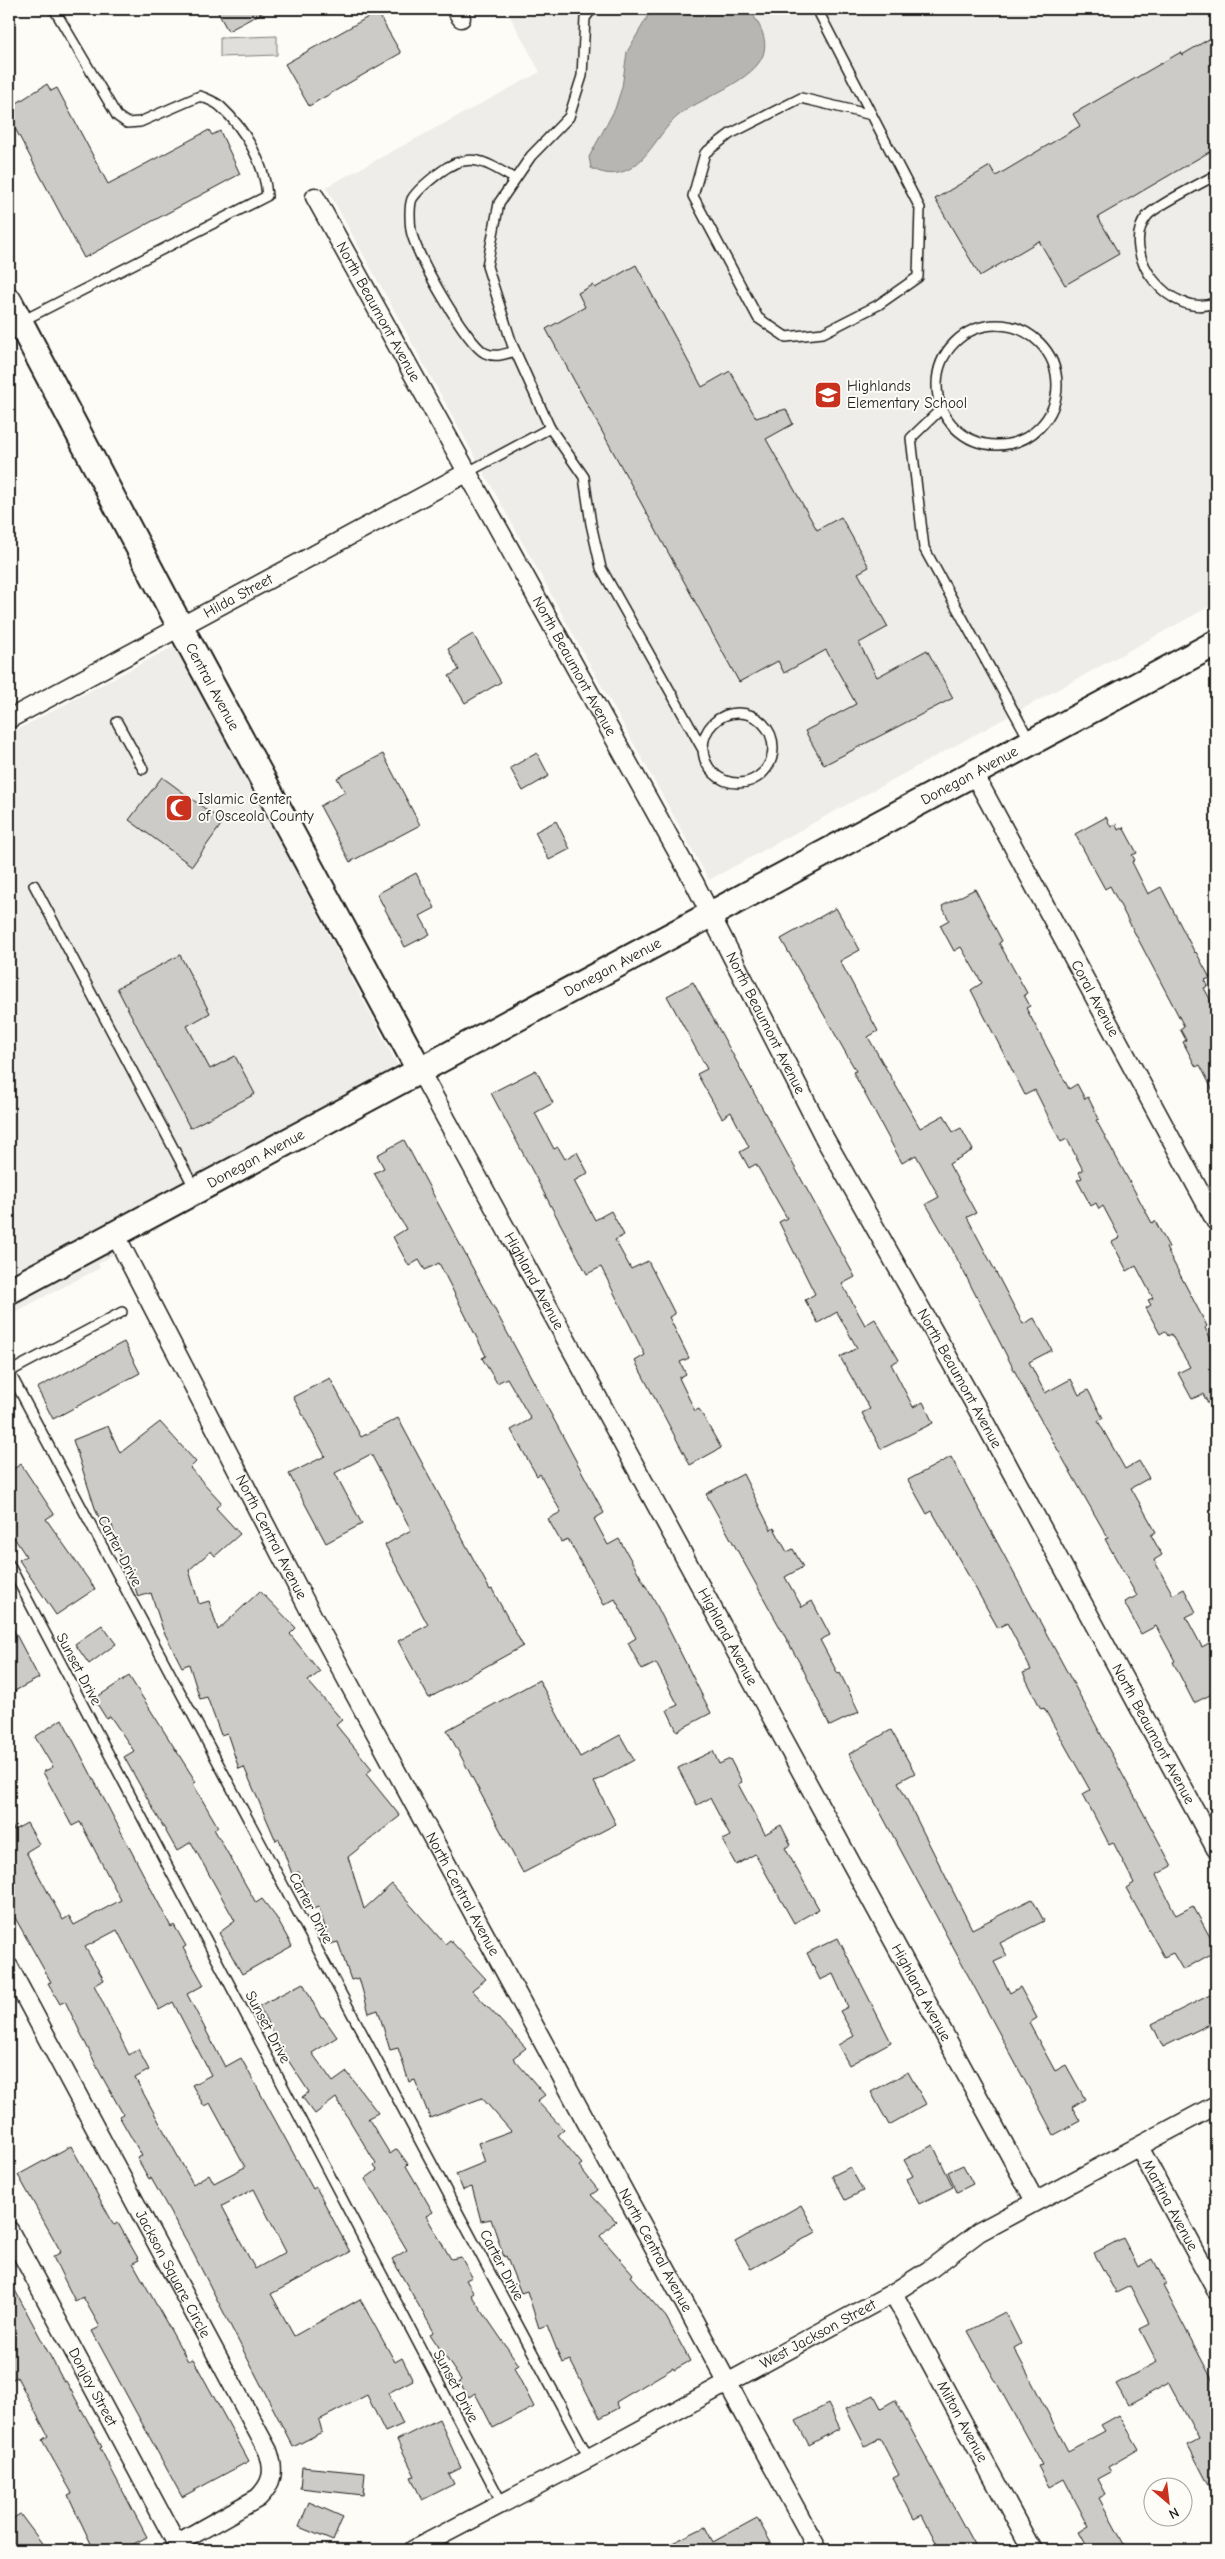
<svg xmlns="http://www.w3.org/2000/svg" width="1225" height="2559" viewBox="0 0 1225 2559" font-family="'Comic Neue',sans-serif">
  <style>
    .built { fill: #eeede9 }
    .green { fill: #e0dfdb; stroke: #7e7e7c }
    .water { fill: #b7b6b2; stroke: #797876 }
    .building { fill: #cccbc8; stroke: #1c1c1c; fill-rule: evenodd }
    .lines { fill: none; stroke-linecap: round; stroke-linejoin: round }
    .lane-casing { stroke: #1c1c1c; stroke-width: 12 }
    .street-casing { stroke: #1c1c1c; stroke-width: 21 }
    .secondary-casing { stroke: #1c1c1c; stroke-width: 29 }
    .lane { stroke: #fdfcf7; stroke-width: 9 }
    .street { stroke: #fdfcf7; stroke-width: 18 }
    .secondary { stroke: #fdfcf7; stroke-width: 25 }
    .labels { text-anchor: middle; stroke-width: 4; stroke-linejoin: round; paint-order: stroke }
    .street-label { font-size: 15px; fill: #1c1c1c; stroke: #fdfcf7 }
    .poi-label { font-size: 15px; fill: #1c1c1c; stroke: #fdfcf7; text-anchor: start }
  </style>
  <rect width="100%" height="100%" fill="#fdfcf7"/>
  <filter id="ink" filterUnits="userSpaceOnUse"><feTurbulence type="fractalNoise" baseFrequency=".02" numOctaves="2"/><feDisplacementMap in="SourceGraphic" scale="10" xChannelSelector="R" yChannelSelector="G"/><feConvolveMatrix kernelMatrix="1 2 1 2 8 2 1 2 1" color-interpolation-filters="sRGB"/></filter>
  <g filter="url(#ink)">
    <g class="built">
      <path d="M506,9h710v594l-507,277 -383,-693 214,-115z"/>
      <path d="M176,645l223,423 -390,208v-542z"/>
      <path d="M111,1251l2,4 -15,9 2,4 -91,47v-10z"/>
    </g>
    <path class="green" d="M277,36v19l-57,2v-19z"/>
    <path class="water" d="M652,9h97c9,13 20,29 14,46 -8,24 -58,42 -80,57 -21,14 -31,43 -52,56 -14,8 -26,7 -40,0l-2,-11 26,-48 7,-22 5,-35z"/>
    <g class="building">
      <path d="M216,9h53l-41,22z"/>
      <path d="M377,12l24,41 -92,53 -24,-42z"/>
      <path d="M1209,39l7,12v97l-118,69 21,37 -54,31 -26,-44 -59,35 -45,-77 55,-33 6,10 84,-50 -7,-12 108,-62 1,3z"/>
      <path d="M47,84l4,7 6,-3 51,96 101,-54 3,5 8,-4 20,43 -156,84 -75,-141v-9z"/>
      <path d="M636,265l66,122 28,-16 26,47 30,-9 7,15 -27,15 51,91 24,-13 28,50 -11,6 30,54 -29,16 18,34 50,-27 26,48 -129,67 -19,-34 51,-27 -30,-54 -42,23 -6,-12 -39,21 -193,-353 39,-22 -7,-14 15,-8 2,3z"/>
      <path d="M473,634l28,48 -36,21 -16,-27 10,-6 -11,-21z"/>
      <path d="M537,753l12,23 -26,15 -13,-23z"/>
      <path d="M383,754l37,71 -70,37 -30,-56 25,-14 -8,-14z"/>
      <path d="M162,777l61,45 -31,44 -63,-46z"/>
      <path d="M1106,817l5,10 5,-3 2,6 5,-3 14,26 -5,2 3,5 -3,2 16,32 13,-7 34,66 1,-1 14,26 -5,2 3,6 -4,2 12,22v87l-16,-32 -4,2 -13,-25 3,-2 -6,-11 4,-3 -74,-140 -5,3 -30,-55z"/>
      <path d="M556,821l14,28 -21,11 -14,-28z"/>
      <path d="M416,873l19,35 -15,8 10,18 -25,13 -28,-53z"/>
      <path d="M975,889l27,52 -3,2 28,50 -3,2 6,11 -4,2 43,81 8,-5 8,15 3,-2 11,22 -3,1 56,103 3,-2 14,26 -3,1 41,78 -2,2 11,21v69l-13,-24 -11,5 -14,-26 12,-6 -19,-33 -3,2 -3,-5 -5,3 -14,-26 5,-3 -3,-5 5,-2 -17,-32 -9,5 -15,-29 8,-4 -17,-32 -4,3 -3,-6 -5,3 -14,-26 5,-2 -3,-6 4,-2 -16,-31 -6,3 -26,-52 -10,5 -54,-105 11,-7 -21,-36 -7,4 -14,-26 9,-5 -7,-14z"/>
      <path d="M836,908l24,42 -20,11 38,70 -10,6 52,91 24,-13 9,17 8,-4 12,22 -24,14 27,49 -9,4 56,107 11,-6 18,32 -23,12 16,31 26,-14 8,16 9,-5 15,28 -5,3 27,48 14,-8 10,17 -18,10 25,44 -5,3 11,20 -8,5 19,35 11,-6 12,23 -10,5 16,30 7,-4 7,14v35l-22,11 -21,-41 2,-1 -19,-35 -15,8 -17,-32 13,-6 -32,-57 3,-1 -78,-137 -79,-154 -25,-43 13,-7 -23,-42 -14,8 -49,-91 3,-1 -75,-132z"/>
      <path d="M180,955l30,58 -23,13 23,43 25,-13 20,38 -65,34 -73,-140z"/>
      <path d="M693,982l162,295 -13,7 23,41 10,-6 24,41 -8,4 22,43 10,-5 10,21 -52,26 -19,-36 8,-4 -30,-52 17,-9 -20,-36 -19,11 -13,-23 10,-6 -36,-72 8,-4 -31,-54 -7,4 -9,-16 9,-5 -18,-35 -9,6 -25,-44 10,-5 -40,-73z"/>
      <path d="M536,1070l17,33 -18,10 19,36 4,-2 7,12 12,-7 11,21 -14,8 21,39 16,-9 13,24 -9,5 16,29 17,-8 27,53 -6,3 20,41 -9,4 6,12 -7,4 16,33 4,-2 22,39 -31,17 -55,-104 10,-6 -44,-88 -14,7 -96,-181z"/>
      <path d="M404,1140l200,373 -10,6 14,26 11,-6 36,63 56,111 -34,18 -10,-21 11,-5 -22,-42 -14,7 -14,-27 8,-5 -21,-39 -11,6 -36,-66 -7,3 -13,-23 13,-7 -21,-38 -3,2 -26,-46 20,-11 -24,-41 -10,5 -15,-25 4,-2 -47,-93 -14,7 -6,-10 -10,6 -16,-29 13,-8 -32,-56 10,-5 -7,-13z"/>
      <path d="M124,1342l16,31 -87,46 -16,-31z"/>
      <path d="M330,1378l31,59 37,-19 92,172 2,-1 31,57 -94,52 -31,-57 30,-16 -43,-80 26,-15 -40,-76 -36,19 27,51 -36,19 -37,-69 36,-18 -32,-59z"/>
      <path d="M160,1422l36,40 -6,6 31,34 -5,6 24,26 -25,22 -4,-5 -22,19 10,34 10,-3 9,29 42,-39 36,37 -6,6 30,38 -12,9 34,39 -6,5 36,44 -6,5 34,42 -52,41 16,52 28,-25 53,60 5,-4 36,39 -14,11 54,58 -13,10 32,37 -8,6 27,29 -6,5 24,29 -3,2 19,24 -7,5 25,26 -16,15 33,38 -3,2 36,41 24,44 -16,9 -1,-2 -57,34 3,6 -19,10 -30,-58 -8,3 -15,-38 -8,3 -12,-37 -6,2 -15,-37 -2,1 -13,-38 -10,2 -9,-34 -9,3 -7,-16 29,-12 -7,-19 33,-12 -29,-33 -52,20 -15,-38 -6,2 -11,-34 -8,2 -12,-40 -9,3 -10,-35 -8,2 -13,-38 -8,2 -11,-37 -9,3 -11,-38 -7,2 -13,-35 -3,2 -32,-74 -5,2 -12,-36 -6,2 -14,-38 -7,2 -11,-35 -7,3 -19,-37 -12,-37 -13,4 -12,-39 -5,2 -9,-35 -8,4 -8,-18 -23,-71 35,-14 12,27z"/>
      <path d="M951,1457l221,409 -16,9 20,40 17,-9 23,42v3l-33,19 -10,-17 -9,4 -38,-69 8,-5 -21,-41 -4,2 -26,-50 7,-4 -46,-82 -3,1 -18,-36 8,-3 -17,-34 -7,-13 -9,5 -66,-117 -5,3 -19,-34z"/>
      <path d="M21,1464l33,50 -8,5 49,70 -39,26 -37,-55 7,-4 -17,-26v-58z"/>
      <path d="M743,1474l28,56 3,-2 13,24 6,-3 10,18 -18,10 17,30 10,-6 18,34 -10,5 18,34 2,-1 19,39 -29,14 -27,-57 -97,-175z"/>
      <path d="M9,1621l30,57 -30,16z"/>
      <path d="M102,1625l14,19 -27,20 -14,-20z"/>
      <path d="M129,1676l67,106 -3,2 25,43 -4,2 42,74 6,-4 14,18 16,29 -50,28 -23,-41 16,-12 -44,-79 -14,9 -53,-94 10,-6 -24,-35 -4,2 -12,-19z"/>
      <path d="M539,1680l41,77 40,-22 14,25 -40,22 22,42 -93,49 -76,-143z"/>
      <path d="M62,1719l109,208 3,-2 12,21 -3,2 21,37 -17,9 38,73 16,-9 72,131 3,-2 34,65 -79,42 23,42 66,-37 35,63 7,-4 11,22 -25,13 15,31 -18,8 -18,-37 -48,25 3,12 -29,15 -103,-200 -39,-69 -2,1 -12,-21 5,-2 -23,-40 4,-2 -23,-41 -35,-72 -5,3 -12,-21 3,-1 -42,-75v-87l5,10 13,-7 12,21 -13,8 37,68 6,-4 5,9 47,-25 -41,-78 -8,4 -29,-54 10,-5 -18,-30zM117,1930l42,80 14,-8 38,73 -19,10 12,21 6,-3 35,64 -31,16 -5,-9 -16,10 -58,-106 14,-8 -11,-21 -9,6 -35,-70 10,-5 -19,-33zM254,2189l32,63 -31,17 -33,-63z"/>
      <path d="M891,1730l24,43 -17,9 74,147 60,-30 12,22 -44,22 7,13 -13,6 16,31 10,-6 17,31 -8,5 26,48 11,-6 19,34 -13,8 8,14 -26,14 -205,-381z"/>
      <path d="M713,1751l6,13 11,-5 12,23 -4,2 27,50 16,-9 10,20 -6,3 34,61 -25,14 -39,-69 -19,11 -14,-25 8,-4 -20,-38 -13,7 -19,-37z"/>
      <path d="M838,1938l53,104 -42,23 -11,-20 16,-9 -14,-25 8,-4 -15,-33 -13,6 -13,-27z"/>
      <path d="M303,1983l18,35 2,-1 14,20 -25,16 21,29 14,-10 31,41 -10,5 22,36 7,-5 11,15 -2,2 27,46 -7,4 25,43 10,-2 11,20 -6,3 8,13 -3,2 48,70 -5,3 20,39 -41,21 -18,-35 -6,4 -10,-15 2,-2 -31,-46 4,-2 -42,-73 15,-9 -42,-71 12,-9 -3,-4 2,-2 -40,-66 -21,16 -13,-17 7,-5 -27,-41 -23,-45z"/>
      <path d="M1216,1992v29l-53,26 -11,-23z"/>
      <path d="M908,2072l18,32 -37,21 -18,-33z"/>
      <path d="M933,2145l20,42 -34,17 -12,-25 6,-3 -9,-16z"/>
      <path d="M71,2146l43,79 4,-2 21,37 -6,3 55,98 5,-2 56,102 -67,36 -90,-166 8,-4 -17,-30 -8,4 -22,-44 8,-5 -43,-77z"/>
      <path d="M963,2165l10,19 -16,8 -9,-20z"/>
      <path d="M850,2167l13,24 -18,9 -13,-24z"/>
      <path d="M801,2205l15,27 -65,37 -16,-27z"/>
      <path d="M1123,2238l15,29 15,-8 13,25 -3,2 53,101v112l-28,-54 11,-6 -30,-56 -41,22 -12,-21 41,-22 -17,-33 10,-5 -20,-38 -14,7 -22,-40z"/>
      <path d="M9,2279l55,103 2,-1 36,66 -2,1 47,89 -25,13h-28l-26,-55 4,-2 -30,-53 6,-4 -31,-59 -8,4z"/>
      <path d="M1005,2312l16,32 -7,4 54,103 37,-20 -4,-6 18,-10 20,34 -31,18 3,5 -13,7 8,15 -7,4 28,52h-39l-10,-18 11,-5 -25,-48 -15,8 -11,-21 4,-1 -74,-134z"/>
      <path d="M874,2395l7,13 14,-8 82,150h-37l-18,-35 -8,4 -21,-41 6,-3 -19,-37 -15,8 -19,-37z"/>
      <path d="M828,2404l12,24 -31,17 -13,-24z"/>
      <path d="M439,2419l22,49 -12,6 5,10 -32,16 -11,-23 4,-1 -18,-36z"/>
      <path d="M302,2467l63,6 -2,22 -63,-7z"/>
      <path d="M309,2502l34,15 -10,24 -34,-14z"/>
      <path d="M20,2514l27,36h-38v-29z"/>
      <path d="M757,2518l18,32h-117l47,-23 8,15z"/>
    </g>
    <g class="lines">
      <g class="lane-casing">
        <g id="lane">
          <path d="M817,9l103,199 -2,69 -40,28 -55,28 -37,4 -28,-19 -65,-122 12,-43 25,-19 71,-36 71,17"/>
          <path d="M1216,175c-13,7 -62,32 -69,41 -30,37 25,106 69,86"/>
          <path d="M22,321l245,-125c-2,-32 -22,-67 -46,-89 -5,-5 -14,-8 -21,-11l-60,26 -13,1 -10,-7 -63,-107"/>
          <circle cx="997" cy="385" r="60"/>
          <path d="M515,351c-10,3 -20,7 -30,2 -19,-10 -71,-101 -74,-123 -1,-7 -2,-24 1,-31 6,-10 18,-19 27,-26 30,-24 48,-10 76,6"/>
          <path d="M941,409l-30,29 13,110 106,193"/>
          <path d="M550,428l34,49 7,47 10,44 101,180"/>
          <path d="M468,472l82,-44 -38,-84 -25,-78 12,-63 32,-47 38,-39 13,-41 3,-58 7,-9"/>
          <circle cx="738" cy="748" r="35"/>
          <path d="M117,722l26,47"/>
          <path d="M34,885l161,304"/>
          <path d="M9,1371l580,1087"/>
          <path d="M9,1372l113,-60"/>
          <path d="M9,1564l493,939"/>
        </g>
      </g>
      <g class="street-casing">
        <g id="street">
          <path d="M456,9l5,9"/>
          <path id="s1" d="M315,197l379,685 131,257 153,271 238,439"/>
          <path id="s2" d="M9,719l459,-247"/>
          <path id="s3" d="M974,774l242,448"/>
          <path id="s4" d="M420,1071l615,1130"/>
          <path id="s5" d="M115,1234l199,385 504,931"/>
          <path id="s6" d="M9,1967l259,484c7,20 5,32 -10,47l-82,46"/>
          <path id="s7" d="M1139,2147l77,143"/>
          <path id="s8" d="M9,2230l171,320"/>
          <path id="s9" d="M893,2293l139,257"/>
          <path id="s10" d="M413,2550l176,-92 304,-165 36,-23 50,-38 237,-127"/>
        </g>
      </g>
      <g class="secondary-casing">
        <g id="secondary">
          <path id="s11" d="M9,301l172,327 239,443"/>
          <path id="s12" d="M9,1291l1207,-648"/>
        </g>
      </g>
      <use href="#lane" class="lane"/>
      <use href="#street" class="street"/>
      <use href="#secondary" class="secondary"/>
    </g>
  </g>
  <defs>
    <g id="school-square" transform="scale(1.4375)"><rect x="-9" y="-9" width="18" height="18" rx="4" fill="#c8321e" stroke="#fdfcf7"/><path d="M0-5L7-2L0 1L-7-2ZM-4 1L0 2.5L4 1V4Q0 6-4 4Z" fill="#fff"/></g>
    <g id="mosque-square" transform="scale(1.4375)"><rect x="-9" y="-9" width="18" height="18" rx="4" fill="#c8321e" stroke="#fdfcf7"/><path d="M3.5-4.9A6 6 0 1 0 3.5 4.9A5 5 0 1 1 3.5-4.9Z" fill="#fff"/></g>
  </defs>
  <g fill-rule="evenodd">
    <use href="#school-square" x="828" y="395"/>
    <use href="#mosque-square" x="179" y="808"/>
  </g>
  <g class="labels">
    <g class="street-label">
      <text dy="5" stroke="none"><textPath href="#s1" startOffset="131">North Beaumont Avenue</textPath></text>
      <text dy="5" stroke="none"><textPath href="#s2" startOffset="260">Hilda Street</textPath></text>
      <text dy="5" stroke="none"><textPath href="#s1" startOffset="536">North Beaumont Avenue</textPath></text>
      <text dy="5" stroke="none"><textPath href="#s11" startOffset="436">Central Avenue</textPath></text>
      <text dy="5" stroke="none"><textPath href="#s12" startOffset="1090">Donegan Avenue</textPath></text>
      <text dy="5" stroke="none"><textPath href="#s12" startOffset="685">Donegan Avenue</textPath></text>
      <text dy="5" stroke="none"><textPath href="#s3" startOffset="255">Coral Avenue</textPath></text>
      <text dy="5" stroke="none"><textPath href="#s1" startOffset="941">North Beaumont Avenue</textPath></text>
      <text dy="5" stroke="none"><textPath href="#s12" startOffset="280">Donegan Avenue</textPath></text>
      <text dy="5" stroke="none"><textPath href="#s4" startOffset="239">Highland Avenue</textPath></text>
      <text dy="5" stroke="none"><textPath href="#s1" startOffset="1346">North Beaumont Avenue</textPath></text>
      <text dy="5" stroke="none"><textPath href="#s5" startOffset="341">North Central Avenue</textPath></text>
      <text transform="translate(120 1551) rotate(62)" y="5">Carter Drive</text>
      <text dy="5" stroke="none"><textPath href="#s4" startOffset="644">Highland Avenue</textPath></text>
      <text transform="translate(79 1669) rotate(62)" y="5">Sunset Drive</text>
      <text dy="5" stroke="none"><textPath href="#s1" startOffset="1751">North Beaumont Avenue</textPath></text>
      <text dy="5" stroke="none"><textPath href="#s5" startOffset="746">North Central Avenue</textPath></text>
      <text transform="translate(311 1908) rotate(62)" y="5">Carter Drive</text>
      <text dy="5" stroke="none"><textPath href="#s4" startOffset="1049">Highland Avenue</textPath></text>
      <text transform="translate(268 2027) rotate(62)" y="5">Sunset Drive</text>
      <text dy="5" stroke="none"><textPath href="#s7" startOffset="66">Martina Avenue</textPath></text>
      <text dy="5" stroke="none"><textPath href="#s5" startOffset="1151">North Central Avenue</textPath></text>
      <text transform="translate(502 2265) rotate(62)" y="5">Carter Drive</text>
      <text dy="5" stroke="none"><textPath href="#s6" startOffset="348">Jackson Square Circle</textPath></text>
      <text dy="5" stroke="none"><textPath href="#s10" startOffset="459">West Jackson Street</textPath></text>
      <text transform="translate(456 2386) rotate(62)" y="5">Sunset Drive</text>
      <text dy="5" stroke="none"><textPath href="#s8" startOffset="178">Donjay Street</textPath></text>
      <text dy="5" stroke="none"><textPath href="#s9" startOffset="146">Milton Avenue</textPath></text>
    </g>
    <g class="poi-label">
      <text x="847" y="391">Highlands<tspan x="847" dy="17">Elementary School</tspan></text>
      <text x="198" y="804">Islamic Center<tspan x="198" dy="17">of Osceola County</tspan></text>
    </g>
  </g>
  <rect width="1225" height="2559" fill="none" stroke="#fdfcf7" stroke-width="30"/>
  <rect x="15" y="15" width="1195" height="2529" fill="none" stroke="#1c1c1c" stroke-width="2" filter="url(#ink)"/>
  <g transform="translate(1168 2502) rotate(152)"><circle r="24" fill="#fdfcf7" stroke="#a3a29f"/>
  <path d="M0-4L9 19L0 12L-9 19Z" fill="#c8321e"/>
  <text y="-8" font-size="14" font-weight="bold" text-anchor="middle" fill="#1c1c1c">N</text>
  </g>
</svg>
